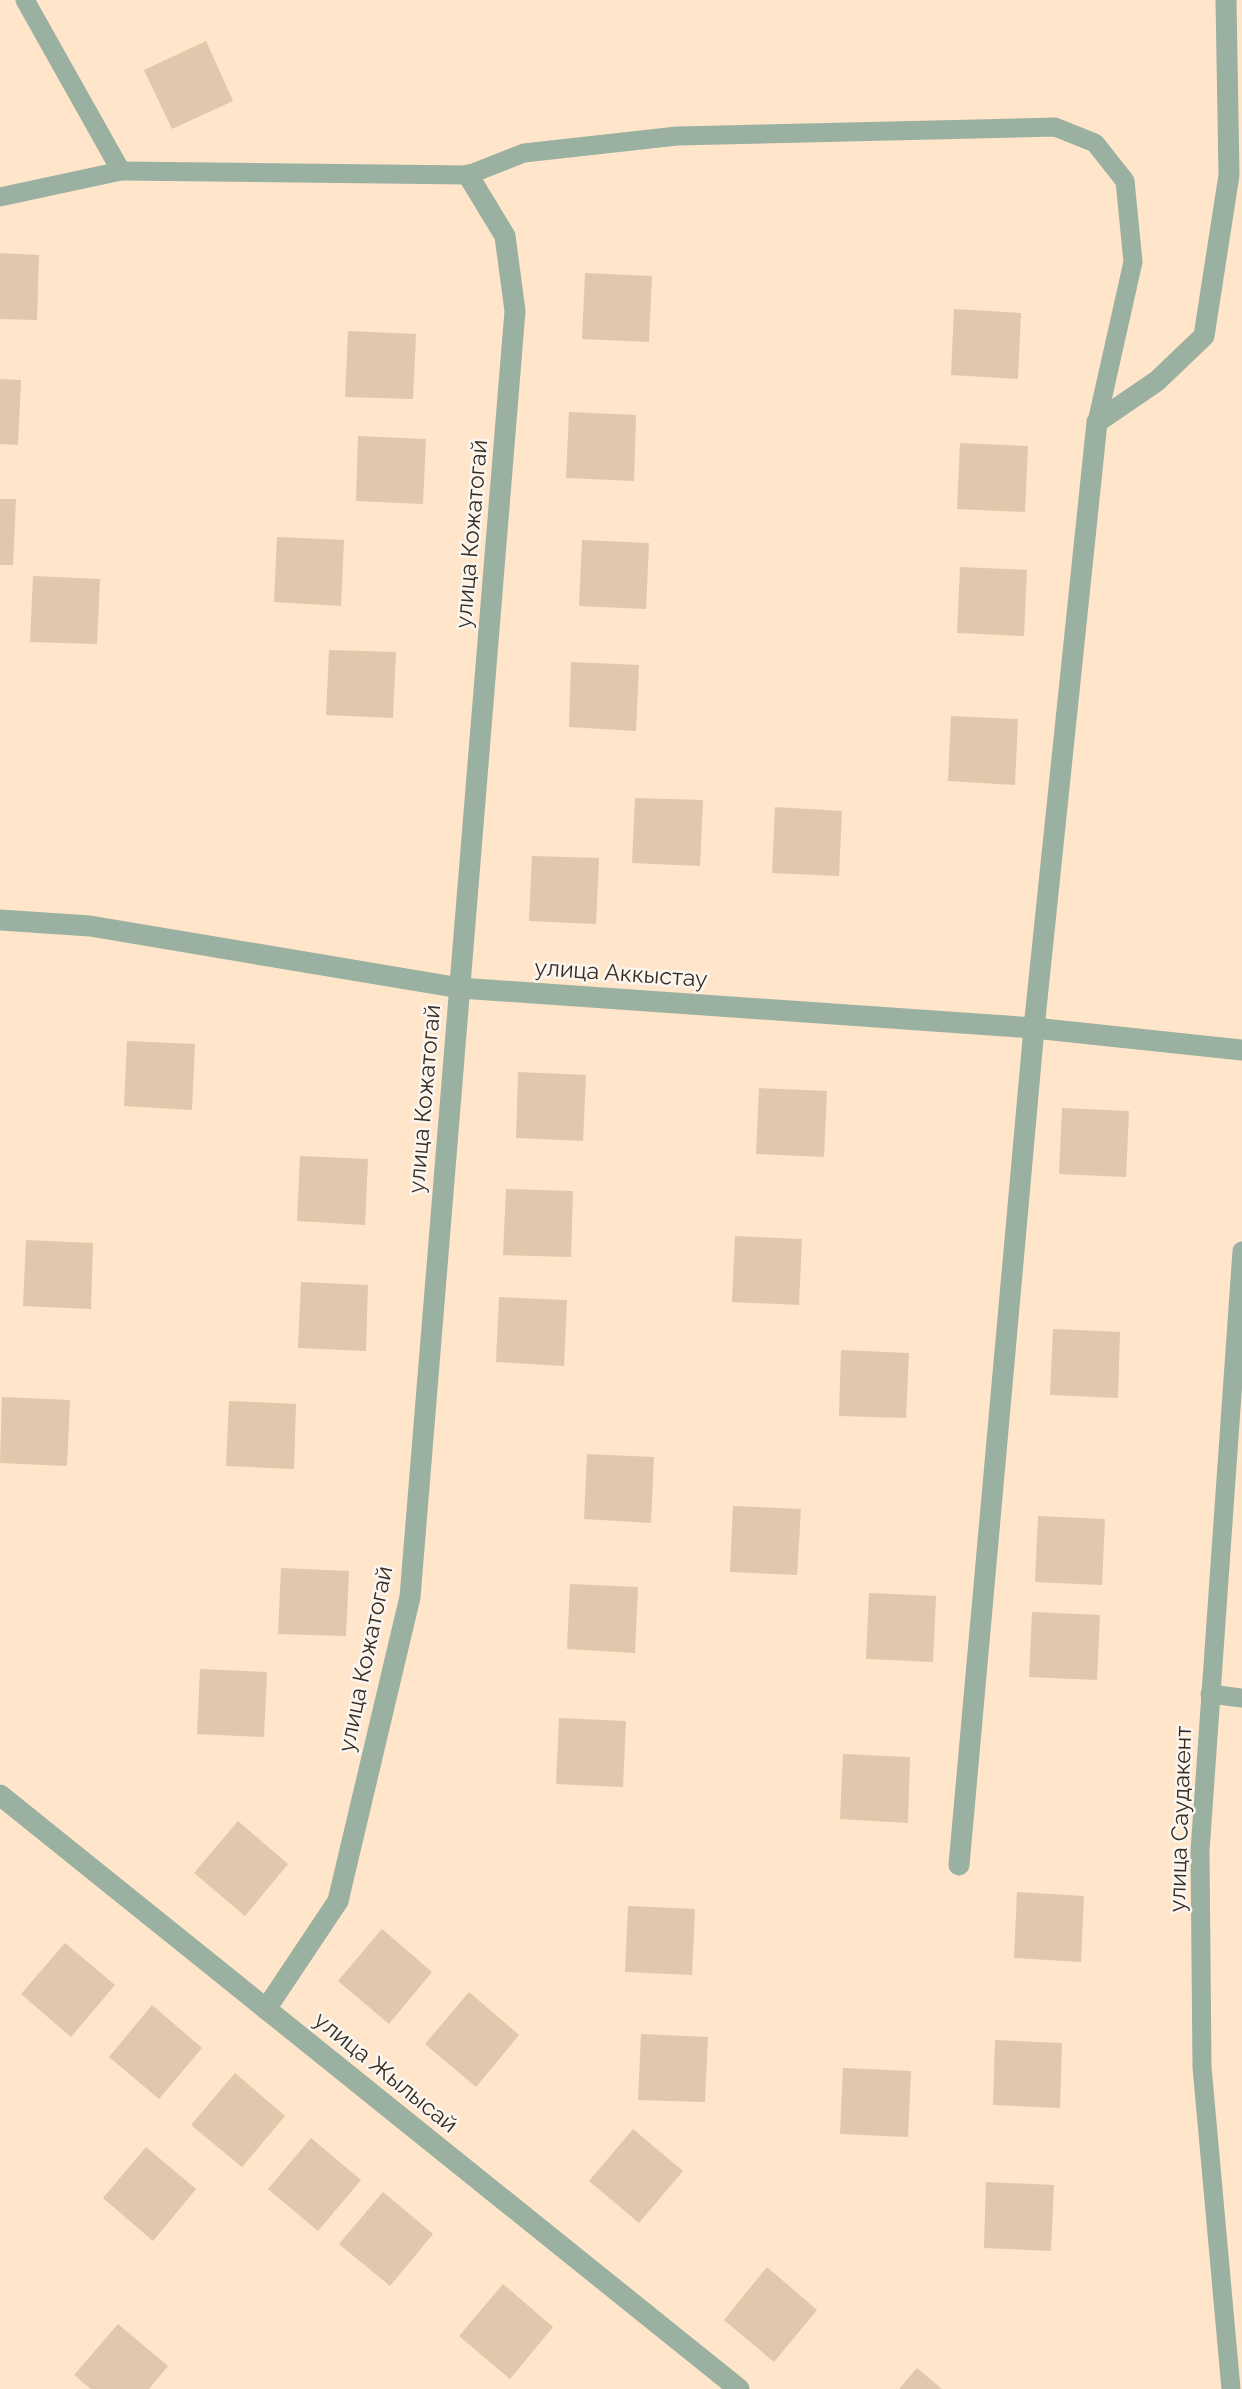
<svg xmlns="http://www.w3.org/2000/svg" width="1242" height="2389" viewBox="0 0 1242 2389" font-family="Raleway,sans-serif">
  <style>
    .building { fill: #e0c8ac }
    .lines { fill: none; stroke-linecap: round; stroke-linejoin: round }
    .lane { stroke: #9ab0a0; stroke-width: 19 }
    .street { stroke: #9ab0a0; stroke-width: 21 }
    .labels { text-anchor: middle; stroke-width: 5; stroke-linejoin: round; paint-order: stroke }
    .street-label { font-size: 23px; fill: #362c22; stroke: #fbf6f0 }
  </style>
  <rect width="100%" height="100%" fill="#ffe5c9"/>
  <g class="building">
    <path d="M206,41l27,60 -61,28 -28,-59z"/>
    <path d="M0,253l39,2 -2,65 -37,-1z"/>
    <path d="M585,273l67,3 -3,66 -67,-3z"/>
    <path d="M954,309l67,4 -3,66 -67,-4z"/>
    <path d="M348,331l68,3 -3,65 -68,-2z"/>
    <path d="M0,379l21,1 -3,65 -18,-1z"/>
    <path d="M569,412l67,3 -2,66 -68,-3z"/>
    <path d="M358,436l68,3 -3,65 -67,-3z"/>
    <path d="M960,443l68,3 -3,66 -68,-3z"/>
    <path d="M0,499h16l-3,66h-13z"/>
    <path d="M277,537l67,3 -3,66 -67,-4z"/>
    <path d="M582,540l67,3 -3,66 -67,-3z"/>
    <path d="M960,567l67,3 -3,66 -67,-3z"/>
    <path d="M33,576l67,3 -3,65 -67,-2z"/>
    <path d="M329,650l67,2 -3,66 -67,-3z"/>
    <path d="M571,662l68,3 -3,66 -67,-4z"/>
    <path d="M951,716l67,3 -3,66 -67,-4z"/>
    <path d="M635,798l68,2 -3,66 -68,-3z"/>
    <path d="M775,807l67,4 -3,65 -67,-3z"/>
    <path d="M532,856l67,2 -3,66 -67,-3z"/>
    <path d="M127,1041l68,3 -3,66 -68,-4z"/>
    <path d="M518,1072l68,3 -3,66 -67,-3z"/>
    <path d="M759,1088l68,3 -3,66 -68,-3z"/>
    <path d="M1062,1108l67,3 -3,66 -67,-3z"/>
    <path d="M300,1156l68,3 -3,66 -68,-4z"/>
    <path d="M506,1189l67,2 -2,66 -68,-2z"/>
    <path d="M735,1236l67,3 -3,66 -67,-3z"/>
    <path d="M26,1240l67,3 -2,66 -68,-3z"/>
    <path d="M301,1282l67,3 -2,66 -68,-3z"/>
    <path d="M499,1297l68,3 -3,66 -68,-4z"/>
    <path d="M1053,1329l67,3 -2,66 -68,-3z"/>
    <path d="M841,1350l68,3 -3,65 -67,-2z"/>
    <path d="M2,1397l68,3 -3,66 -67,-3z"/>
    <path d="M229,1401l67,3 -2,65 -68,-3z"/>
    <path d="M587,1454l67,3 -3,66 -67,-4z"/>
    <path d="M733,1506l68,3 -4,66 -67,-3z"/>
    <path d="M1038,1516l67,3 -3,66 -67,-3z"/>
    <path d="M281,1568l68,3 -3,65 -68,-2z"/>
    <path d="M570,1584l68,3 -3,66 -68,-4z"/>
    <path d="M869,1593l67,3 -3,66 -67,-3z"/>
    <path d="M1032,1612l68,3 -3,65 -68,-3z"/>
    <path d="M200,1669l67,3 -3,65 -67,-3z"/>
    <path d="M559,1718l67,3 -3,66 -67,-3z"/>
    <path d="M843,1754l67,3 -2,66 -68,-4z"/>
    <path d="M238,1821l50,43 -43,52 -51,-43z"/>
    <path d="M1017,1892l67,4 -3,66 -67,-4z"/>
    <path d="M628,1906l67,3 -3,66 -67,-3z"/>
    <path d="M382,1929l50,43 -43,52 -51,-43z"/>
    <path d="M65,1943l50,42 -44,52 -50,-43z"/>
    <path d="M469,1992l50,43 -43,52 -51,-43z"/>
    <path d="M152,2005l50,43 -43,51 -50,-42z"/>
    <path d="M641,2034l67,3 -3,65 -67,-2z"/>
    <path d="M995,2040l67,3 -2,65 -67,-3z"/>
    <path d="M843,2068l68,3 -3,66 -68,-3z"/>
    <path d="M235,2073l50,43 -43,51 -51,-42z"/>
    <path d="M633,2129l50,42 -44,52 -50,-42z"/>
    <path d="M311,2138l50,42 -43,51 -50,-42z"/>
    <path d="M146,2147l50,42 -43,52 -50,-43z"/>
    <path d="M986,2182l68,3 -3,66 -67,-3z"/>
    <path d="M383,2192l50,42 -43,52 -51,-42z"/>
    <path d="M767,2267l50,43 -43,52 -50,-42z"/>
    <path d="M503,2284l50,43 -43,52 -51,-43z"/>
    <path d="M118,2324l50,42 -19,23h-58l-17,-14z"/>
    <path d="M917,2368l25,21h-43z"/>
  </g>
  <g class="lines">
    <g class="lane">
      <path d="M121,171l347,4 56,-22 153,-17 378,-9 40,16 30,38 8,81 -36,160"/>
      <path d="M0,197l121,-26 -96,-171"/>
      <path d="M1210,1694l32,4"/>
      <path d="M1231,2389l-29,-322 -2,-216 42,-600"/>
    </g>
    <g class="street">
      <path d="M0,920l90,6 370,62 574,40 208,22"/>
      <path d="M0,1795l739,594"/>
      <path d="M959,1865l75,-837 63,-606 60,-41 47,-45 25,-161 -3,-175"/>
      <path d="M266,2009l72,-108 72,-304 105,-1286 -10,-75 -37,-61"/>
    </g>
  </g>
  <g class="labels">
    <g class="street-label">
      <text transform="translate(471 534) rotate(-85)" y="8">улица Кожатогай</text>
      <text transform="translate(621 973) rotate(4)" y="8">улица Аккыстау</text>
      <text transform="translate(424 1099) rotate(-85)" y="8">улица Кожатогай</text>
      <text transform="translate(365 1659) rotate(-78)" y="8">улица Кожатогай</text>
      <text transform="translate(1180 1819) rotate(-88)" y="8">улица Саудакент</text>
      <text transform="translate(386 2072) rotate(39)" y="8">улица Жылысай</text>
    </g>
  </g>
</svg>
